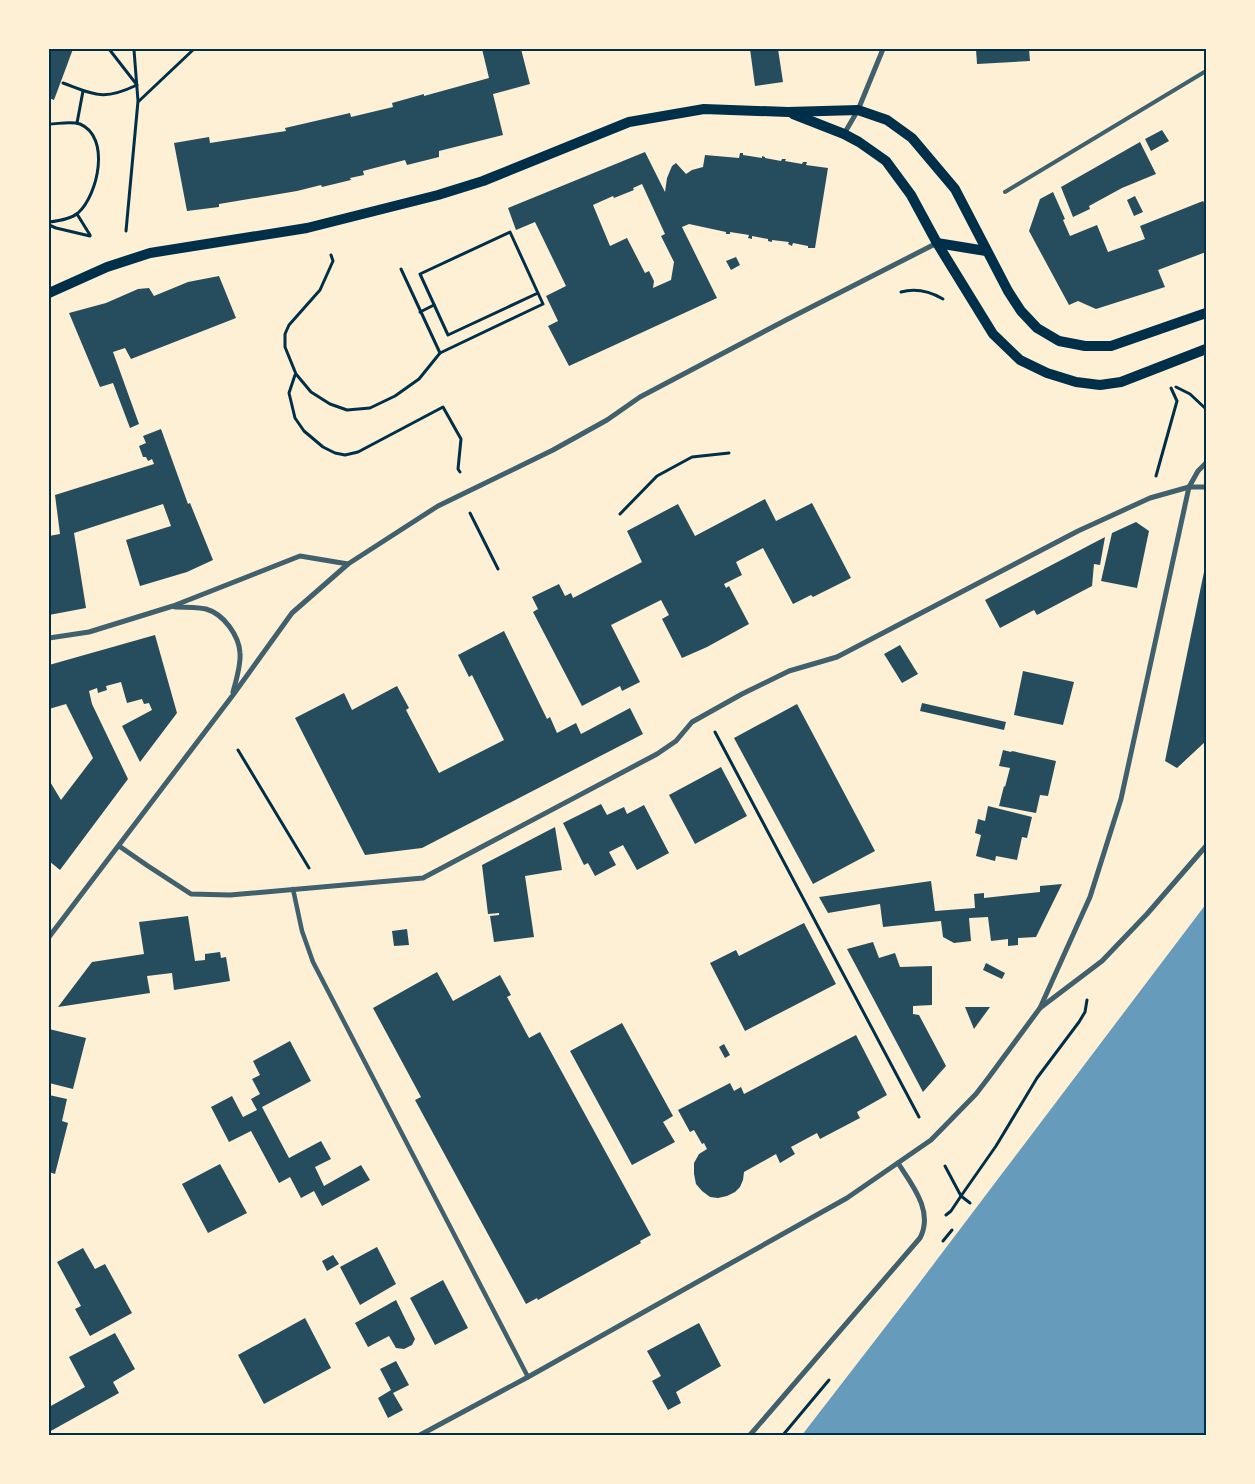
<svg xmlns="http://www.w3.org/2000/svg" width="1255" height="1484" viewBox="0 0 1255 1484" font-family="'Sofia Sans Condensed',sans-serif">
  <style>
    .water { fill: #669bbc }
    .building { fill: #264d5e; fill-rule: evenodd }
    .lines { fill: none; stroke-linecap: round; stroke-linejoin: round }
    .path { stroke: #003049; stroke-width: 3 }
    .service { stroke: #3f606c; stroke-width: 4 }
    .pedestrian { stroke: #3f606c; stroke-width: 4.5 }
    .minor { stroke: #3f606c; stroke-width: 5 }
    .secondary { stroke: #003049; stroke-width: 10 }
    .neatline { fill: none; stroke: #003049; stroke-width: 2 }
  </style>
  <rect width="100%" height="100%" fill="#fdf0d5"/>
  <path class="water" d="M1206,904v531h-404l112,-145z"/>
  <g class="building">
    <path d="M49,49h24l-19,51 -5,-2z"/>
    <path d="M482,49h39l9,35 -37,10 10,41 -64,16v6l-32,8 -2,-5 -42,11 1,4 -14,3 1,2 -29,7 -1,-2 -24,6 -78,13v3l-32,4 -13,-68 35,-6 1,6 76,-12 -1,-3 65,-15 1,4 42,-10 -1,-4 32,-9v2l65,-18z"/>
    <path d="M750,49h28l5,33 -28,4z"/>
    <path d="M976,49h53l1,12 -53,3z"/>
    <path d="M1162,130l7,11 -18,10 -6,-12z"/>
    <path d="M1140,142l16,32 -34,14 -33,18 1,3 -17,8 -12,-30z"/>
    <path d="M645,152l20,40 2,-14 5,-12 4,-3 10,11 6,-4 11,-3 2,-12 34,3 1,-5h3v2l19,3v-2l3,1v1l16,3 1,-2h4l-1,2 17,3 1,-2h4l-1,3 22,3 -13,80h-7v-2l-15,-3 -1,3 -4,-2 1,-2 -17,-2v2l-4,-1v-2l-16,-3v3l-4,-1 1,-3 -19,-3v2h-4v-2l-37,-8 -7,3 35,71 -148,68 -21,-40 10,-5 -12,-25 20,-10 -31,-64 -19,8 -8,-22zM642,184l23,50 -4,2 13,26 -3,18 -18,8 1,-7 -5,-10 -4,2 -18,-35 -17,8 -17,-41 20,-9 1,2 20,-8 -1,-2z"/>
    <path d="M1053,192l12,27 -2,1 7,16 27,-11 11,27 37,-13 -5,-13 63,-25 3,5v46l-48,18 7,17 -69,22 -18,-8 -9,4 -40,-74 11,-32z"/>
    <path d="M1135,196l8,16 -9,4 -7,-16z"/>
    <path d="M736,257l4,8 -9,5 -5,-9z"/>
    <path d="M219,276l17,42 -105,41 -6,-11 -12,4 26,72 -9,4 -17,-45 -13,4 -31,-74 37,-10 32,-14 11,-1 5,8 34,-14z"/>
    <path d="M161,429l27,75 2,-1 23,57 -26,12 -47,14 -14,-46 45,-14 -8,-22 -89,29 12,75 -37,7v-79l11,-2 -5,-39 99,-31 -2,-5 -4,2 -2,-4h-3l-4,-11 7,-3 -3,-7z"/>
    <path d="M765,499l11,22 36,-18 39,75 -38,19 -2,-2 -18,9 -30,-56 -27,14 6,13 -18,9 2,4 3,-2 20,38 -42,23 -25,11 -20,-39 7,-4 -8,-15 -50,25 29,57 -18,9 -2,-5 -38,20 -49,-94 5,-3 -6,-12 27,-13 6,12 6,-3 2,5 69,-36 -15,-31 51,-27 17,32z"/>
    <path d="M1136,522l13,9 -12,57 -36,-7 11,-48z"/>
    <path d="M1105,537l-5,28 -6,-1 -2,22 -55,29 -3,-5 -34,18 -15,-28z"/>
    <path d="M1205,567l1,174 -29,27 -12,-7z"/>
    <path d="M504,631l43,88 3,-2 7,16 19,-10 5,11 49,-26 13,26 -221,114 -57,7 -70,-137 49,-25 8,17 45,-24 12,22 -3,2 33,63 65,-33 -32,-65 -3,2 -11,-22z"/>
    <path d="M155,635l22,78 -37,49 -18,-36 30,-16 -3,-7 -5,1 -2,-5 -15,4 -6,-21 -15,4 1,4 -9,3 -1,-5 -8,3 3,13 36,75 -68,91 -11,-9v-81l12,20 32,-42 -27,-54 -17,5v-44z"/>
    <path d="M900,645l18,29 -16,9 -18,-29z"/>
    <path d="M1023,671l51,11 -11,43 -49,-10z"/>
    <path d="M922,703l84,19 -2,8 -84,-19z"/>
    <path d="M797,704l78,147 -62,33 -79,-146z"/>
    <path d="M1003,750l8,2 1,-1 44,10 -8,35 -8,-1 -4,18 -37,-7 5,-20 1,1 5,-19 -11,-2z"/>
    <path d="M721,767l26,49 -52,28 -26,-49z"/>
    <path d="M601,804l6,11 17,-8 3,7 17,-9 25,48 -32,17 -14,-25 -14,7 7,13 -21,11 -7,-13 -4,2 -21,-42z"/>
    <path d="M988,806l44,11 -5,21 -5,-1 -5,23 -21,-4 -1,5 -19,-5 5,-21 -6,-2 3,-14 7,2z"/>
    <path d="M555,827l7,43 -37,6 9,61 -40,5 -4,-26 9,-1v-2l-11,1 -6,-49z"/>
    <path d="M931,881l4,30 40,-3 -1,-14 10,-1v5l56,-6v-6l22,-2 -26,53 -18,1v7l-10,1v-7l-17,2 -3,-24 -19,1 2,23 -17,2 -11,-6 -2,-16 -58,6 -3,-23 -52,9 -9,-16z"/>
    <path d="M188,916l7,45 10,-1v-6l15,-2 1,6 5,-1 4,24 -56,9 -2,-17 -25,3 3,17 -92,14 34,-45 52,-8 -5,-32z"/>
    <path d="M804,923l32,61 -91,47 -35,-68 26,-13 3,6z"/>
    <path d="M407,929l2,16 -15,1 -2,-15z"/>
    <path d="M873,942l6,16 16,-5 5,14 32,-1v39l-19,1v8l6,1 27,51 -23,26 -76,-143z"/>
    <path d="M986,963l19,10 -3,6 -19,-9z"/>
    <path d="M437,972l16,29 47,-26 11,20 -4,2 22,41 11,-6 111,203 -11,6 1,2 -103,57 -1,-2 -11,6 -111,-204 6,-3 -48,-89z"/>
    <path d="M965,1007h25l-16,22z"/>
    <path d="M622,1023l51,93 -10,6 12,20 -43,23 -62,-114z"/>
    <path d="M49,1029l37,9 -13,51 -24,-6z"/>
    <path d="M856,1035l31,60 -30,17 3,6 -40,21 -3,-6 -26,14 4,7 -15,9 -4,-9 -32,18 -1,8 -3,7 -5,5 -8,4 -9,2 -8,-1 -8,-6 -6,-7 -2,-10v-11l5,-9 8,-5 -3,-6 -2,1 -8,-14 -4,2 -12,-22 52,-27 4,8 7,-4 3,7z"/>
    <path d="M290,1041l21,40 -49,26 27,51 32,-17 10,18 -16,8 9,19 37,-21 9,15 -48,26 -8,-15 -13,7 -11,-21 -11,6 -28,-52 -22,11 -18,-35 21,-11 11,21 14,-7 -6,-11 9,-5 -8,-15 8,-4 -7,-14z"/>
    <path d="M724,1044l6,11 -5,3 -6,-11z"/>
    <path d="M49,1095l18,4 -5,22 6,2 -13,51 -6,-2z"/>
    <path d="M220,1164l27,49 -39,20 -26,-49z"/>
    <path d="M377,1247l19,37 -36,21 -20,-38z"/>
    <path d="M83,1248l12,21 10,-5 27,49 -42,23 -15,-27 6,-3 -24,-44z"/>
    <path d="M333,1255l6,9 -12,7 -5,-10z"/>
    <path d="M443,1280l25,48 -33,17 -25,-47z"/>
    <path d="M396,1300l19,39 -3,6 -8,4 -8,-1 -7,-12 -21,11 -13,-24z"/>
    <path d="M305,1318l26,50 -67,36 -26,-49z"/>
    <path d="M699,1323l22,43 -45,26 5,11 -13,7 -16,-29 9,-5 -14,-25z"/>
    <path d="M115,1333l20,36 -22,13 6,11 -70,39v-25l36,-20 -16,-30z"/>
    <path d="M396,1361l13,24 -16,8 10,17 -15,8 -10,-20 13,-8 -11,-21z"/>
  </g>
  <g class="lines">
    <g class="path">
      <path d="M63,83c33,12 40,18 74,2l-28,-36"/>
      <path d="M139,101l55,-52"/>
      <path d="M77,123l6,-32"/>
      <path d="M49,124c9,0 22,-3 31,0 31,13 18,71 -2,89 -7,6 -20,8 -29,9"/>
      <path d="M77,214l13,21"/>
      <path d="M49,225l7,3 34,8"/>
      <path d="M126,231l12,-130 -4,-51"/>
      <path d="M331,255l2,6 -13,29 -31,35 -4,9v13l11,27 15,18 19,12 17,6 23,-2 25,-12 24,-17 21,-26 -39,-84"/>
      <path d="M901,292c15,-4 28,-1 42,7"/>
      <path d="M420,312l14,-7"/>
      <path d="M440,353l103,-49 -33,-72 -90,42 28,61 90,-42"/>
      <path d="M295,375l-6,18 6,25 9,13 19,16 12,6 10,2 13,-3 85,-45 18,32 -3,30 2,3"/>
      <path d="M1176,387l14,7 16,15"/>
      <path d="M1156,476l21,-75 -6,-13"/>
      <path d="M470,513l28,56"/>
      <path d="M620,514l37,-38 35,-19 37,-4"/>
      <path d="M715,732l204,385"/>
      <path d="M238,750l71,118"/>
      <path d="M945,1166l16,30 9,7"/>
      <path d="M946,1215l5,-4 10,-15 35,-50 41,-68 42,-56 6,-10 2,-12"/>
      <path d="M943,1241l9,-11"/>
      <path d="M783,1435l46,-55"/>
    </g>
    <path class="service" d="M1005,192l201,-121"/>
    <path class="pedestrian" d="M293,889l9,42 11,31 215,415"/>
    <g class="minor">
      <path d="M844,134l14,-24 25,-61"/>
      <path d="M175,607c10,0 21,0 31,2 18,5 33,27 34,44 1,12 -4,28 -7,39"/>
      <path d="M49,638l40,-6 84,-26 127,-50 48,8"/>
      <path d="M119,846l29,20 43,28 39,1 193,-17 234,-124 19,-13 16,-19 50,-28 47,-23 48,-14 241,-126 72,-33 39,-11h17"/>
      <path d="M49,937l184,-242 59,-82 56,-49 90,-58 115,-56 54,-30 33,-23 146,-77 151,-77"/>
      <path d="M1040,1008l62,-47 45,-47 59,-68"/>
      <path d="M420,1435l108,-58 319,-179 84,-58 45,-46 13,-17 51,-69 50,-111 31,-98 68,-312 9,-16 8,-8"/>
      <path d="M750,1435l170,-197c14,-27 -8,-53 -22,-75"/>
    </g>
    <g class="secondary">
      <path d="M793,114l51,20 15,8 27,19 25,34 26,48 56,91 27,26 27,13 29,9 24,3 21,-3 85,-33"/>
      <path d="M937,243l49,8"/>
      <path d="M49,293l58,-26 43,-14 157,-25 131,-33 45,-14 146,-59 75,-13 84,3 70,-2 29,10 25,18 43,51 53,102 13,20 16,17 22,13 26,5h26l95,-33"/>
    </g>
  </g>
  <rect width="1255" height="1484" fill="none" stroke="#fdf0d5" stroke-width="100"/>
  <rect x="50" y="50" width="1155" height="1384" class="neatline"/>
</svg>
